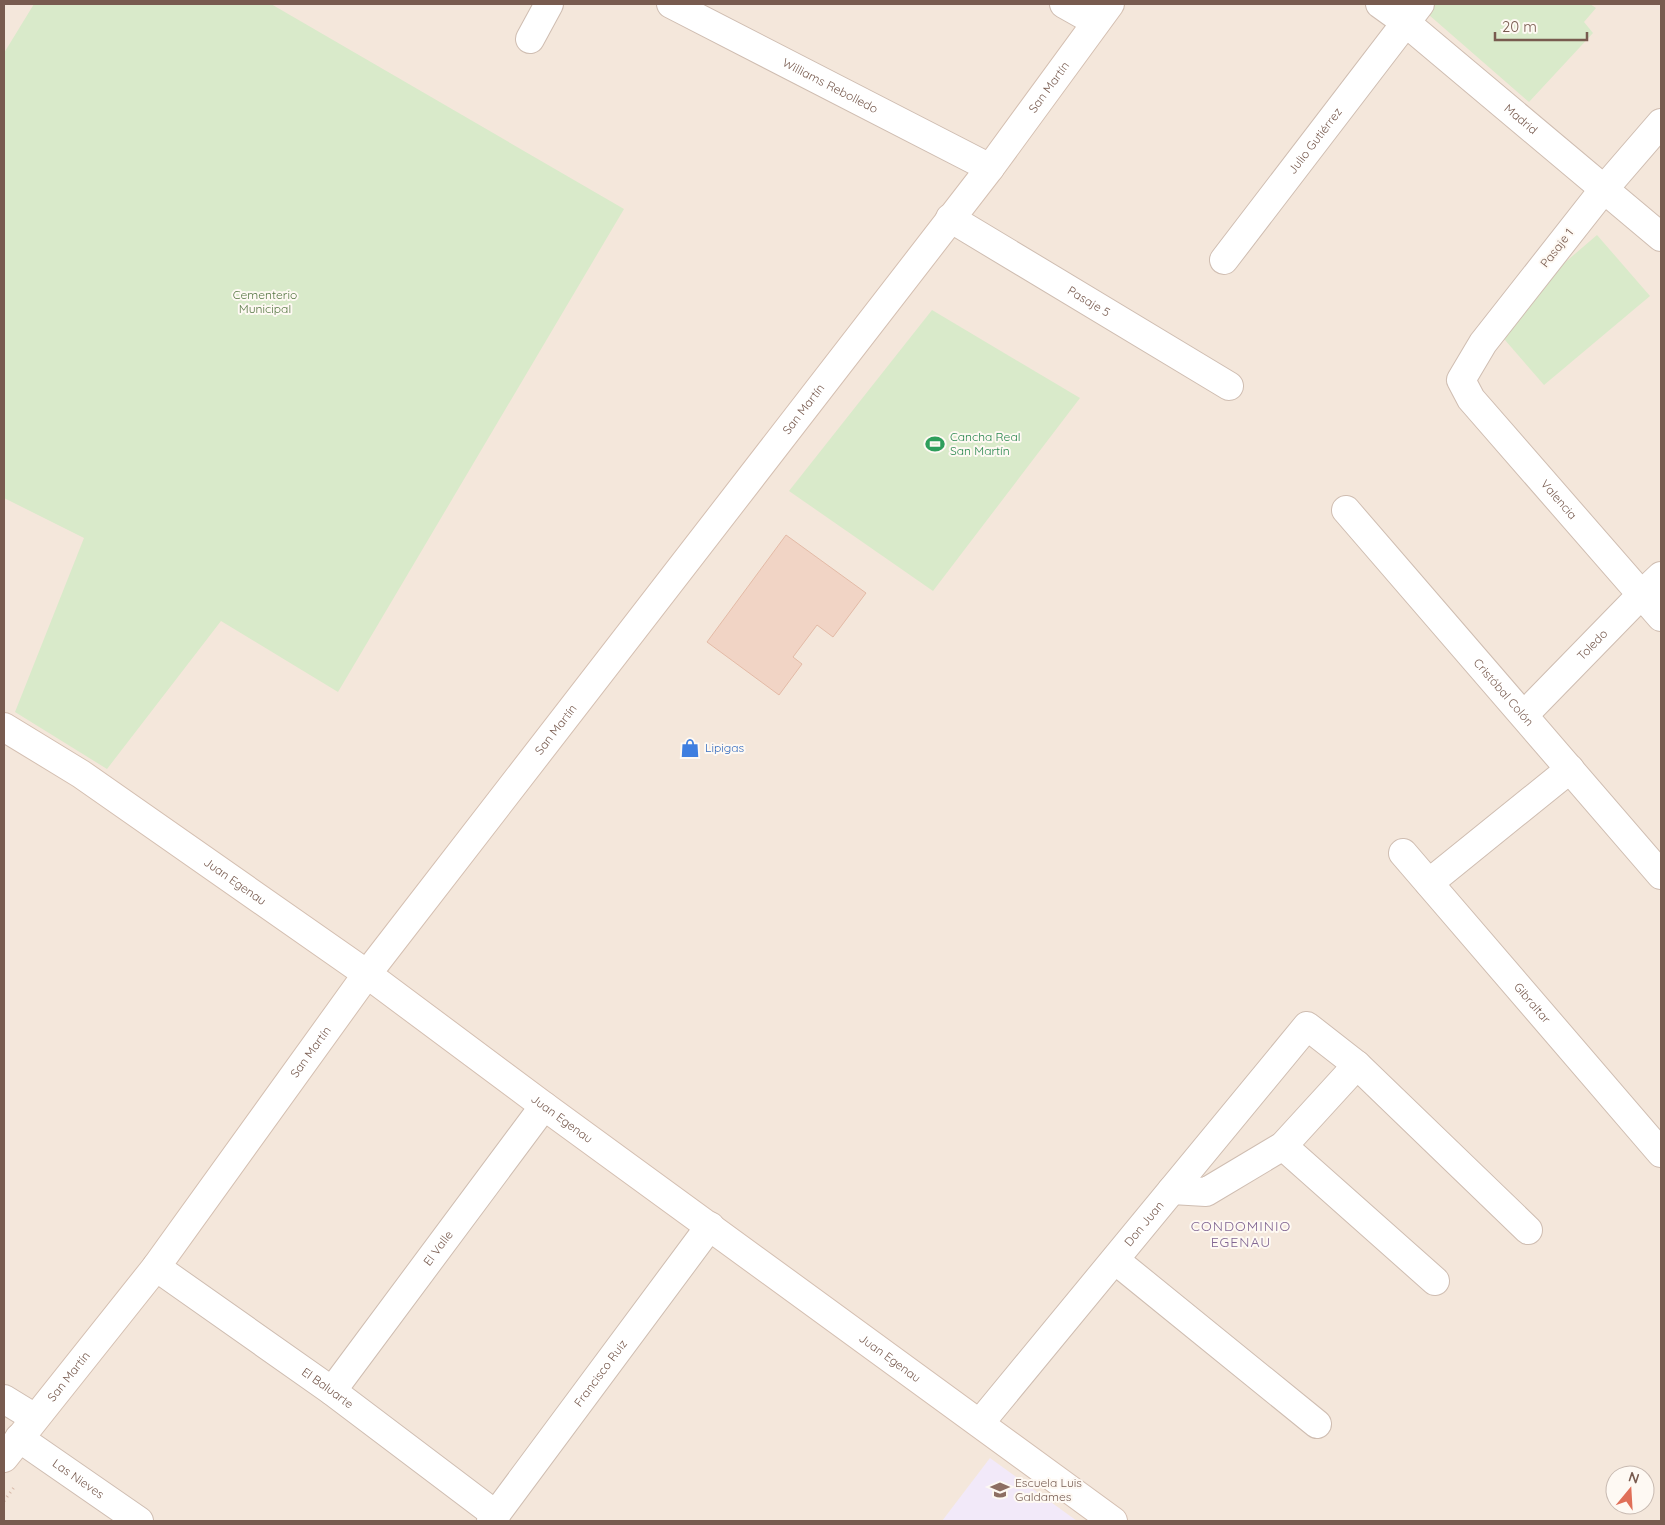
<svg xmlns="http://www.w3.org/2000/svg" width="1665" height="1525" viewBox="0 0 1665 1525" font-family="Quicksand,sans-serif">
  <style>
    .residential { fill: #f4e7db; fill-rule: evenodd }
    .education { fill: #f2e9f9 }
    .green { fill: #d9eaca }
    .building { fill: #f1d4c5; stroke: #e3baa6 }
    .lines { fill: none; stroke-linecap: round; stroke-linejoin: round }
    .street-casing { stroke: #cfbdb1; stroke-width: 30 }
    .secondary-casing { stroke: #d4bfb1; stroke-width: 30 }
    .path { stroke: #d6b7a7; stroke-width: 3; stroke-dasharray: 1 4; stroke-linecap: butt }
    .street { stroke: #fff; stroke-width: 28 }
    .secondary { stroke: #fff; stroke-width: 28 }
    .labels { text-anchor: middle; stroke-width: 4; stroke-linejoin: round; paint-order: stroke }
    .street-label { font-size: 12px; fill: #785b4f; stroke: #fef9f3 }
    .park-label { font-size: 12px; fill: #567744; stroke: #fef9f3 }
    .leisure-label { font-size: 12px; fill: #27864d; stroke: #fef9f3; text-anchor: start }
    .shop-label { font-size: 12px; fill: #366cbe; stroke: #fef9f3; text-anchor: start }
    .education-label { font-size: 12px; fill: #785e54; stroke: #fef9f3; text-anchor: start }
    .neighbourhood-label { font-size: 14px; letter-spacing: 1px; fill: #826793; stroke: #fef9f3 }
  </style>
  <rect width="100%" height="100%" fill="#fcf5ed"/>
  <path class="residential" d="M4,4h1657v1517h-1657zM1615,1475h30v30h-30z"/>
  <path class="education" d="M990,1458l87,63h-135z"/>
  <g class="green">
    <path d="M34,4h237l353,205 -286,483 -117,-71 -114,148 -92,-57 69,-174 -80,-40v-445z"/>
    <path d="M1424,4h166l6,4 -12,14 9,11 -64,69 -108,-94z"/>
    <path d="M1597,235l53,61 -106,89 -52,-60z"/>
    <path d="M932,310l148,88 -147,193 -144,-100z"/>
  </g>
  <path class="building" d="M786,535l80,58 -33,44 -16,-12 -24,32 9,7 -23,31 -72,-53z"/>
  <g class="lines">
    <g class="street-casing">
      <g id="street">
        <path id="s1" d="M671,4l319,164"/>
        <path d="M1064,4l32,18"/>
        <path id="s2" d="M1380,4l25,18 256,215"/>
        <path d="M530,39l19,-35"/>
        <path id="s3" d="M1661,123l-57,66 -121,154 -22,37 10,19 190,218"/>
        <path id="s4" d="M950,218l279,168"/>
        <path id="s5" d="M1224,260l196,-256"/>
        <path id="s6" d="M1346,510l315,365"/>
        <path id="s7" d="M1524,715l117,-120 20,-19"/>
        <path id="s8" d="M1403,853l258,300"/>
        <path d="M1429,883l141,-114"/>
        <path d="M1283,1146l152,135"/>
        <path d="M1172,1190l34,2 77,-46 74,-81"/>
        <path d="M1115,1260l202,164"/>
        <path id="s9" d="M156,1267l176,124 164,124"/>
        <path id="s10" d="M332,1391l212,-285"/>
        <path d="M4,1399l31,19"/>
        <path id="s11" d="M980,1423l327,-397 50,39 171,165"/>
        <path id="s12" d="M19,1438l120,83"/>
        <path id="s13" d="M491,1521l219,-295"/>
      </g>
    </g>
    <g class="secondary-casing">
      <g id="secondary">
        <path id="s14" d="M4,727l77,47 286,200 177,132 569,415"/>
        <path id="s15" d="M4,1458l152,-191 211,-293 623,-806 120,-164"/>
      </g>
    </g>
    <path class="path" d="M4,1501l11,-15"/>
    <use href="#street" class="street"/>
    <use href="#secondary" class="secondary"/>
  </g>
  <defs>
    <g id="stadium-bare" transform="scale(1.5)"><path d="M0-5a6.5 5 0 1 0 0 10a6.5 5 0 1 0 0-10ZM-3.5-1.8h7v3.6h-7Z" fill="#2e9e5b" stroke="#fef9f3" stroke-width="2.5" paint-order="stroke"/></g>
    <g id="shop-bare" transform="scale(1.5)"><path d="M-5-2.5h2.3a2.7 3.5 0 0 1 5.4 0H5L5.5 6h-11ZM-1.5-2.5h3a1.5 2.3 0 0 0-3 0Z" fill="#3f7fe0" stroke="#fef9f3" stroke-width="2.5" paint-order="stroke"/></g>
    <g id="school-bare" transform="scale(1.5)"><path d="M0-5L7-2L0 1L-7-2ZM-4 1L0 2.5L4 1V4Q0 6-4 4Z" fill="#8d6e63" stroke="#fef9f3" stroke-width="2.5" paint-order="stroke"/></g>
  </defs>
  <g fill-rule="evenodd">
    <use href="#stadium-bare" x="935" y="444"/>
    <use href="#shop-bare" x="690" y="748"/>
    <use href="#school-bare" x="1000" y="1490"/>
  </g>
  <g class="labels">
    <g class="street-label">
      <text dy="4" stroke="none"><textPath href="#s1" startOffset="179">Williams Rebolledo</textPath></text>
      <text dy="4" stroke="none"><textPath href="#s15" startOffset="1724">San Martín</textPath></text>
      <text dy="4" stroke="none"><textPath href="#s2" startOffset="182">Madrid</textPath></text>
      <text dy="4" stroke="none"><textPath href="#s5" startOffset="150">Julio Gutiérrez</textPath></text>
      <text transform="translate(1557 248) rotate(-52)" y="4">Pasaje 1</text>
      <text dy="4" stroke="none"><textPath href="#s4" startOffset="162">Pasaje 5</textPath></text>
      <text dy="4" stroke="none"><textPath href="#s15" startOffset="1319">San Martín</textPath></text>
      <text dy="4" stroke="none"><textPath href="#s3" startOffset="481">Valencia</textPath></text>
      <text dy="4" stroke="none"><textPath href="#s7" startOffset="98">Toledo</textPath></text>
      <text dy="4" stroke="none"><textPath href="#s6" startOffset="241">Cristóbal Colón</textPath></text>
      <text dy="4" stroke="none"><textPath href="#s15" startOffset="914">San Martín</textPath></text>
      <text dy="4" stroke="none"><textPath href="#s14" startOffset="278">Juan Egenau</textPath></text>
      <text dy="4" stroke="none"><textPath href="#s8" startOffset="198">Gibraltar</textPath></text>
      <text dy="4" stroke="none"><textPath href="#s15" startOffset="509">San Martín</textPath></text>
      <text dy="4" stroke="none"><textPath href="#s14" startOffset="682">Juan Egenau</textPath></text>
      <text dy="4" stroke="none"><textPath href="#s11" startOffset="258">Don Juan</textPath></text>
      <text dy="4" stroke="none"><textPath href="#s10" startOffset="178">El Valle</textPath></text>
      <text dy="4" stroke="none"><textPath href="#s14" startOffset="1088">Juan Egenau</textPath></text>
      <text dy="4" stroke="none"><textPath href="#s13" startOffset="184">Francisco Ruiz</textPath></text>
      <text dy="4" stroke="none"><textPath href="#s15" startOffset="104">San Martín</textPath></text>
      <text dy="4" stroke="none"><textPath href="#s9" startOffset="210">El Baluarte</textPath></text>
      <text dy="4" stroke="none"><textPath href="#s12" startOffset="72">Las Nieves</textPath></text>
    </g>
    <g class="park-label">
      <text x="265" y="299">Cementerio<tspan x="265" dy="14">Municipal</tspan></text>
    </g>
    <g class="leisure-label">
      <text x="950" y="441">Cancha Real<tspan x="950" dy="14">San Martín</tspan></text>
    </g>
    <g class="shop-label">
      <text x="705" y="752">Lipigas</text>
    </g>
    <g class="education-label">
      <text x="1015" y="1487">Escuela Luis<tspan x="1015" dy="14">Galdames</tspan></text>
    </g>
    <g class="neighbourhood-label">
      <text x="1241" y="1231">CONDOMINIO<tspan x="1241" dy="16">EGENAU</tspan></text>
    </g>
  </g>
  <rect width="1665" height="1525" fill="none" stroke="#785b4f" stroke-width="10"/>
  <g transform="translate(1630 1490) rotate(18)"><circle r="24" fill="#fef9f3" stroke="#c8bab1"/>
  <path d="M0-4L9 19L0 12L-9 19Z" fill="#e06f58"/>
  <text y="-8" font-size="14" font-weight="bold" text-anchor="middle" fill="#785b4f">N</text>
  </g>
  <path d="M1495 32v8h92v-8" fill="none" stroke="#785b4f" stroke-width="2.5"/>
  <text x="1502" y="32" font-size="15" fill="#785b4f" stroke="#fef9f3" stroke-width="4" paint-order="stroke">20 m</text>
</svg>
